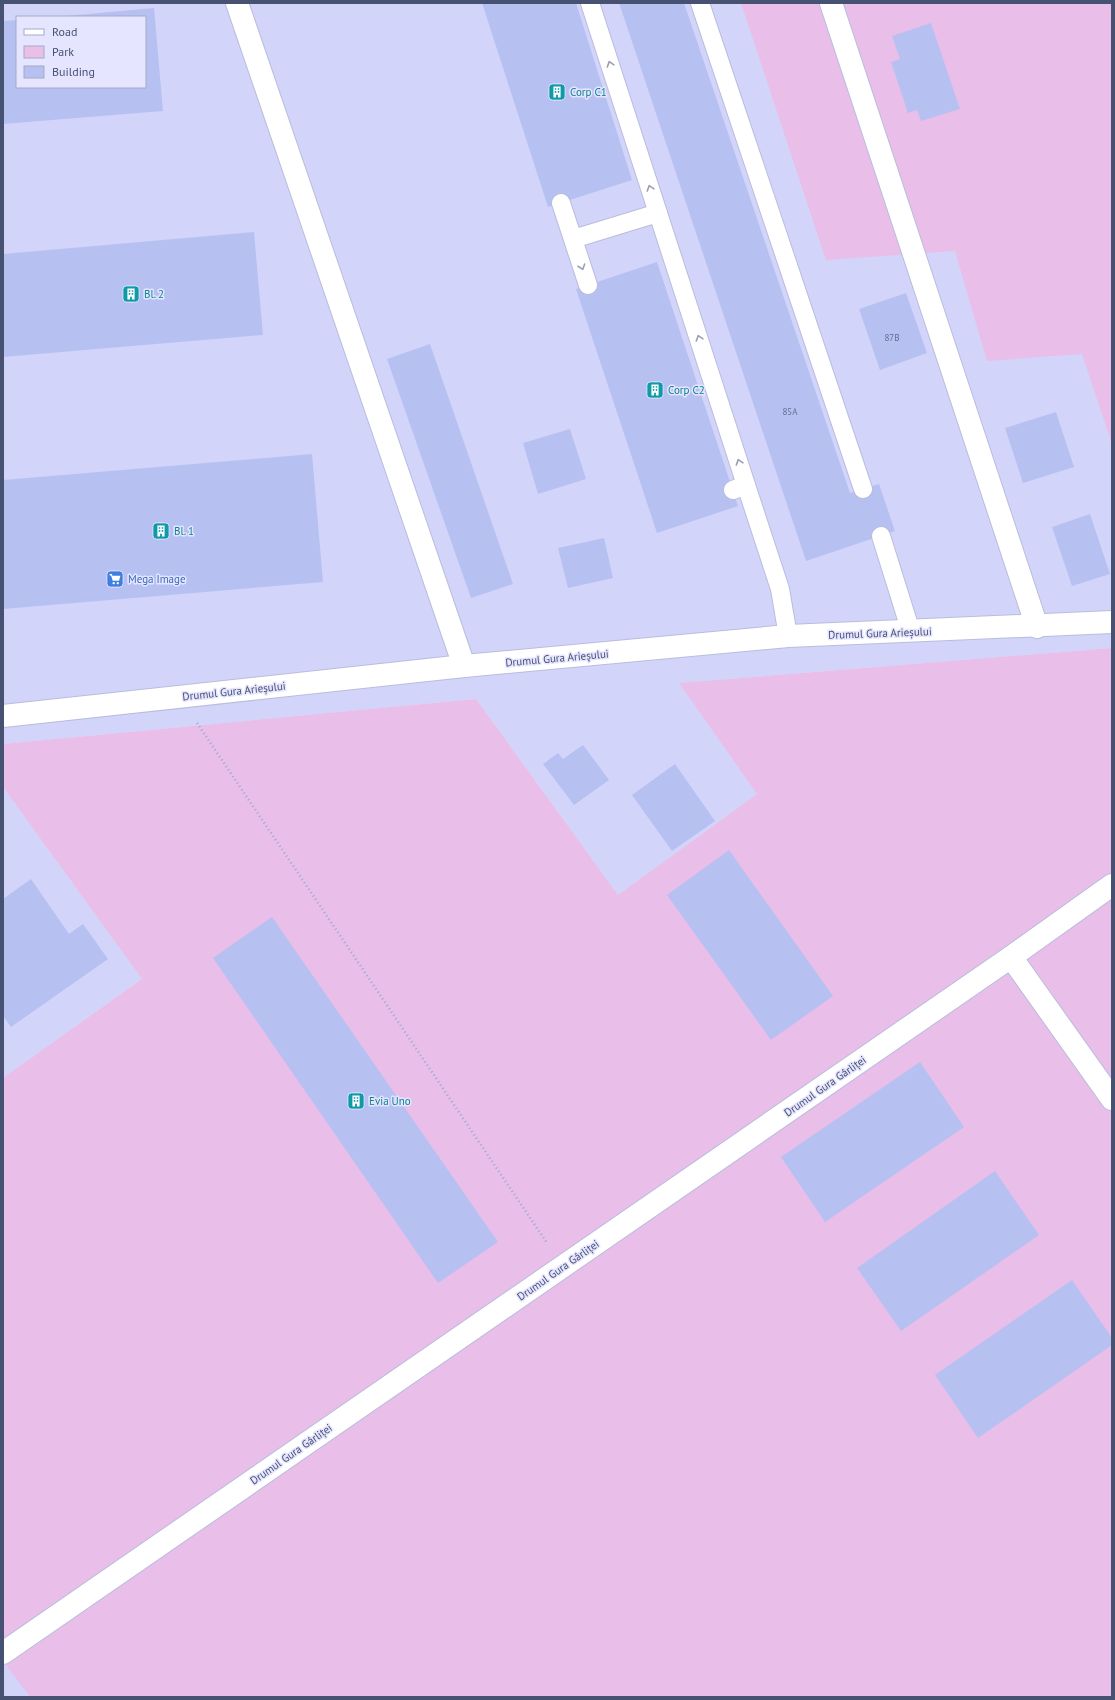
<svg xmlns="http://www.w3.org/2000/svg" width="1115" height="1700" viewBox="0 0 1115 1700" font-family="'PT Sans',sans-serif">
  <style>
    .residential { fill: #d3d4f9; fill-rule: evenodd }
    .green { fill: #e9bee8 }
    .building { fill: #b6c1f2 }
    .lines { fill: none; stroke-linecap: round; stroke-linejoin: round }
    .service-casing { stroke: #b9bddd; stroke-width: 20 }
    .minor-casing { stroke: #b9bddd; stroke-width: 24 }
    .path { stroke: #9aa6d6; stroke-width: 2.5; stroke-dasharray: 1 3; stroke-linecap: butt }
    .service { stroke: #fff; stroke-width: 18 }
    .minor { stroke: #fff; stroke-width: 22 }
    .oneway { stroke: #9a9fb1 }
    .labels { text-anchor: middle; stroke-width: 3; stroke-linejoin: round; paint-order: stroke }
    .number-label { font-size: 9px; fill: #636d92 }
    .culture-label { font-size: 11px; fill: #0d838f; stroke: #e6e5ff; text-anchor: start }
    .shop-label { font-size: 11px; fill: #366cbe; stroke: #e6e5ff; text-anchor: start }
    .street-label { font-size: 11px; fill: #475172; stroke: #e6e5ff }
  </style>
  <rect width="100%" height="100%" fill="#e0dffc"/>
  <g class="residential">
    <path d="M3,3h1109v645l-432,35 77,111 -139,101 -142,-196 -473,45zM17,17h128v70h-128z"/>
    <path d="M3,787l139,192 -139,99z"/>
    <path d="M3,1661l6,7 21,29h-27z"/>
  </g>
  <g class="green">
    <path d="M741,3h371v441l-30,-90 -95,7 -32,-110 -129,9z"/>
    <path d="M1112,648v1049h-1082l-27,-36v-583l139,-99 -139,-192v-43l473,-45 142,196 139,-101 -78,-111z"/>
  </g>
  <g class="building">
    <path d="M482,3h94l56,177 -84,27z"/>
    <path d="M619,3h65l166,490 29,-9 16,47 -89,30z"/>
    <path d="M154,8l9,103 -160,13v-103l14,-1v67h128v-70l-79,-1z"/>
    <path d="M931,23l29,86 -39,12 -4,-11 -9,3 -17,-51 9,-3 -8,-23z"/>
    <path d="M254,232l9,103 -260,22v-103z"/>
    <path d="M657,262l81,244 -81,27 -81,-244z"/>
    <path d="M906,293l21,60 -47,17 -21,-61z"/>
    <path d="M430,344l83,240 -42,14 -84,-239z"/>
    <path d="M1056,412l18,55 -51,16 -18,-55z"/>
    <path d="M570,429l16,50 -48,15 -15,-51z"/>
    <path d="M312,454l11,128 -320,27v-129z"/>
    <path d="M1090,514l20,60 -38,12 -20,-59z"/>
    <path d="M604,538l9,40 -45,10 -10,-40z"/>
    <path d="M583,745l26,35 -35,25 -31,-41 15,-11 5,6z"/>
    <path d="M675,764l40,57 -43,30 -40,-56z"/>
    <path d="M729,850l104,146 -62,44 -104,-145z"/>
    <path d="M31,879l38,55 14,-10 25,35 -97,68 -8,-11v-117z"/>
    <path d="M272,917l226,325 -60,41 -225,-325z"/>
    <path d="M920,1062l44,65 -139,95 -44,-65z"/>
    <path d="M995,1171l44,64 -138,96 -44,-63z"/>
    <path d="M1072,1280l40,58v7l-134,93 -43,-63z"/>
  </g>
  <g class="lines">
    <g class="service-casing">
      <g id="service">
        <path d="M590,3l156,482 -13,5"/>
        <path d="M700,3l163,486"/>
        <path d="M561,203l27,82"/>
        <path d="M573,239l85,-26"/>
        <path d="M746,485l34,104 8,47"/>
        <path d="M881,536l30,96"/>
      </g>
    </g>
    <g class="minor-casing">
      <g id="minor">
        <path d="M237,3l227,663"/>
        <path d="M831,3l206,624"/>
        <path d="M3,716l461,-50 324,-30 324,-14"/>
        <path d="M1011,957l101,142"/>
        <path d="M3,1653l1008,-696 101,-72"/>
      </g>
    </g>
    <path class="path" d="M197,723l350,520"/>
    <use href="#service" class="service"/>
    <use href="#minor" class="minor"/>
  </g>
  <defs><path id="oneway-chevron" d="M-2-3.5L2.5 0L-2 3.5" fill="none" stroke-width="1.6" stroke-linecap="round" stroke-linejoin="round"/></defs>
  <g class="oneway">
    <use href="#oneway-chevron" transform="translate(610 64) rotate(-108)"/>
    <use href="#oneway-chevron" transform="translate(650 188) rotate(-108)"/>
    <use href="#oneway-chevron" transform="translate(582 267) rotate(71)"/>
    <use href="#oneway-chevron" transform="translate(699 338) rotate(-108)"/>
    <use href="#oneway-chevron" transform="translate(739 462) rotate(-108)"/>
  </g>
  <defs>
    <g id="building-square" transform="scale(0.9)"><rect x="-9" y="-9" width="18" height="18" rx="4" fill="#0f9aa8" stroke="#e6e5ff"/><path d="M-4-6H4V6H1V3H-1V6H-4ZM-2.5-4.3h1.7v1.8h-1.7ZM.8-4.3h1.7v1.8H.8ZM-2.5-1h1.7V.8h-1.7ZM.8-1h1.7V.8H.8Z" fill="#fff"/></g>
    <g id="supermarket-square" transform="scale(0.9)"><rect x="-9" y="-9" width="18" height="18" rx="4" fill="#3f7fe0" stroke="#e6e5ff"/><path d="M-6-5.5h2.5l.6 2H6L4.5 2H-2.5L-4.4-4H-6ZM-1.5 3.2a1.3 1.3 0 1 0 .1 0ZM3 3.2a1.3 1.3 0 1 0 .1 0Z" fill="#fff"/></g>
  </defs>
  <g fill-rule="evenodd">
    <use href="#building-square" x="557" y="92"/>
    <use href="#building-square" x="131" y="294"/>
    <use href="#building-square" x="655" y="390"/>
    <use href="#building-square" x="161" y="531"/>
    <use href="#supermarket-square" x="115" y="579"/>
    <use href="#building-square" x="356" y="1101"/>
  </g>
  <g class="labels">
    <g class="number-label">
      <text x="892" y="341">87B</text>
      <text x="790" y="415">85A</text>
    </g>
    <g class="culture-label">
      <text x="570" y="96">Corp C1</text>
      <text x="144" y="298">Bl. 2</text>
      <text x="668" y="394">Corp C2</text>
      <text x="174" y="535">Bl. 1</text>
      <text x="369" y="1105">Evia Uno</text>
    </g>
    <g class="shop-label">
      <text x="128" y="583">Mega Image</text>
    </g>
    <g class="street-label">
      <text transform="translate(880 633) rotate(-2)" y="4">Drumul Gura Arieșului</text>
      <text transform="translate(557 658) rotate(-5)" y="4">Drumul Gura Arieșului</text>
      <text transform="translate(234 691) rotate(-6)" y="4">Drumul Gura Arieșului</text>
      <text transform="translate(825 1086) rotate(-35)" y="4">Drumul Gura Gârliței</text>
      <text transform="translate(558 1270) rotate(-35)" y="4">Drumul Gura Gârliței</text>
      <text transform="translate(291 1454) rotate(-35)" y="4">Drumul Gura Gârliței</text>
    </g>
  </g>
  <rect width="1115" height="1700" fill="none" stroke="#475172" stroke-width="8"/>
  <rect x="16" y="16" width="130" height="72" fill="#e6e5ff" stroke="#a6aac7"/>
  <rect x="24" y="29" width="20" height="6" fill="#ffffff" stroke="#a6aac7"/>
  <text x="52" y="36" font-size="12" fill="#475172">Road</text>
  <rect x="24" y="46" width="20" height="12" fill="#e9bee8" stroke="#a6aac7"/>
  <text x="52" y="56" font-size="12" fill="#475172">Park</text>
  <rect x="24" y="66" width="20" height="12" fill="#b6c1f2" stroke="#a6aac7"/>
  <text x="52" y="76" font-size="12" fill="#475172">Building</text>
</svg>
